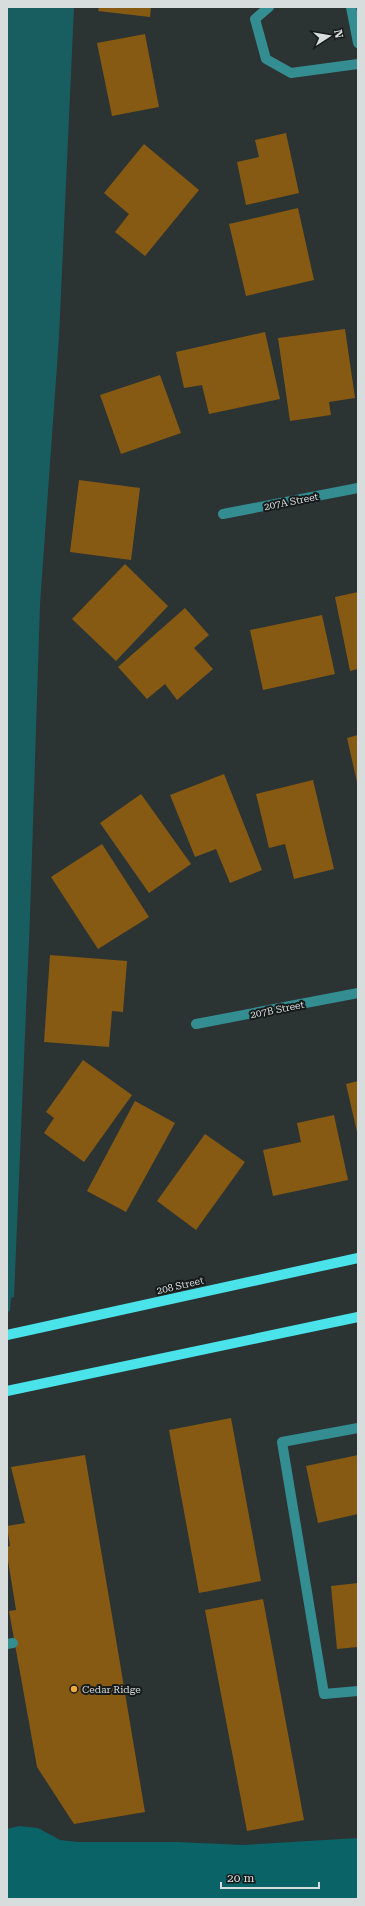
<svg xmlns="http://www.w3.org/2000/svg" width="365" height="1906" viewBox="0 0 365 1906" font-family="'Roboto Serif',serif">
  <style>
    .green { fill: #185e61 }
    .forest { fill: #0a6367 }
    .building { fill: #865a12 }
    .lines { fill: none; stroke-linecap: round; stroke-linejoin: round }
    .minor { stroke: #348d91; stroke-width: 10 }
    .major { stroke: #49e3e9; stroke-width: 10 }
    .poi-dot { fill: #eea83c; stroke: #171a1a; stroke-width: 1.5 }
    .labels { text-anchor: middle; stroke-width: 4; stroke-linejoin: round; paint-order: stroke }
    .street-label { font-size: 10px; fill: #d7dcdc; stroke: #171a1a }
    .poi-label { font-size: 10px; fill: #d7dcdc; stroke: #171a1a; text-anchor: start }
  </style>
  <rect width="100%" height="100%" fill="#2c3333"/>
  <path class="green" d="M7,7h67l-15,330 -19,267 -10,312 -16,381 -3,1 -1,13 -3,1z"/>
  <path class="forest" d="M19,1826l19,2 22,12 18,2h99l66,3 115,-7v61h-351v-70z"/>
  <g class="building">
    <path d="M99,7h52l-1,10 -52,-6z"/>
    <path d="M145,34l14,73 -47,9 -15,-73z"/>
    <path d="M286,133l13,60 -53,12 -9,-43 22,-5 -4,-17z"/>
    <path d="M144,144l55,46 -54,66 -30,-24 14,-18 -25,-21z"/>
    <path d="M298,208l16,72 -68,16 -17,-72z"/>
    <path d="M345,329l10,69 -26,4 2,13 -41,6 -12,-83z"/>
    <path d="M265,332l15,67 -71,15 -7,-29 -18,3 -8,-36z"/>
    <path d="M160,375l21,58 -60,21 -21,-59z"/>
    <path d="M79,480l61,8 -9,72 -61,-8z"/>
    <path d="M125,564l43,42 -52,55 -44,-42z"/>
    <path d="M358,592v77l-8,2 -15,-74z"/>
    <path d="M185,608l24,27 -15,13 19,21 -36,31 -12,-16 -18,15 -29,-32z"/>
    <path d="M322,615l13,59 -72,16 -13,-60z"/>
    <path d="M358,735v47h-1l-10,-44z"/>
    <path d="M224,774l38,96 -32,13 -14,-34 -21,8 -25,-62z"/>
    <path d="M313,780l21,89 -40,10 -9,-35 -16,4 -13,-54z"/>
    <path d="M141,794l50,70 -42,29 -49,-70z"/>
    <path d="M102,844l47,73 -51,32 -47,-72z"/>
    <path d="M50,955l77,6 -4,51 -11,-1 -3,36 -65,-5z"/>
    <path d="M83,1060l49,35 -48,67 -40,-29 10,-15 -8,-6z"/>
    <path d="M358,1081v51h-1l-11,-48z"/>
    <path d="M135,1101l40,22 -49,89 -39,-21z"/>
    <path d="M334,1115l14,65 -75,16 -10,-46 38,-8 -4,-19z"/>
    <path d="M205,1134l40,28 -49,68 -39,-29z"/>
    <path d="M231,1418l30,163 -62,12 -30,-163z"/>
    <path d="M85,1455l60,357 -71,12 -37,-57 -28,-156 7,-1 -9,-56v-7l3,-1 -3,-20 18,-3 -14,-56z"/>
    <path d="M358,1455v59l-40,9 -12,-57z"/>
    <path d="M358,1583v64l-21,2 -6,-63z"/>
    <path d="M263,1599l41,221 -57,11 -42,-221z"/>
  </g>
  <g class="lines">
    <g class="minor">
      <path d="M269,7l-14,12 11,40 25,14 67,-9"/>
      <path d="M351,7l7,36"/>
      <path d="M223,514l135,-26"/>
      <path d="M196,1024l162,-31"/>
      <path d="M358,1428l-76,14 42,252 34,-3"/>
      <path d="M7,1644l6,-1"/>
    </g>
    <g class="major">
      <path d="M7,1335l351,-77"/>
      <path d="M7,1391l351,-74"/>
    </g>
  </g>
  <circle class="poi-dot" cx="74" cy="1689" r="4"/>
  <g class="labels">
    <g class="street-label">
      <text transform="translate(291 501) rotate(-11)" y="4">207A Street</text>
      <text transform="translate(277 1009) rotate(-11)" y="4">207B Street</text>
      <text transform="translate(180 1285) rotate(-13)" y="4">208 Street</text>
    </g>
    <g class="poi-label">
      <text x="82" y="1693">Cedar Ridge</text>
    </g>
  </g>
  <rect width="365" height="1906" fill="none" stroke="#d7dcdc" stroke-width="16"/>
  <g transform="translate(329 36) rotate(78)" stroke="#171a1a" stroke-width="3" paint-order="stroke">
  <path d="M0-3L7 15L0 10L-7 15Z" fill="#d7dcdc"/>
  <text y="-6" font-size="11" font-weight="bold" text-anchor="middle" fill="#d7dcdc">N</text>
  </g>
  <path d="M221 1882v6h98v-6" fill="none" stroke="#d7dcdc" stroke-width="2"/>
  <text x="227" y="1882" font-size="12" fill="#d7dcdc" stroke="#171a1a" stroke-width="3" paint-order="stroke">20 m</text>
</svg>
